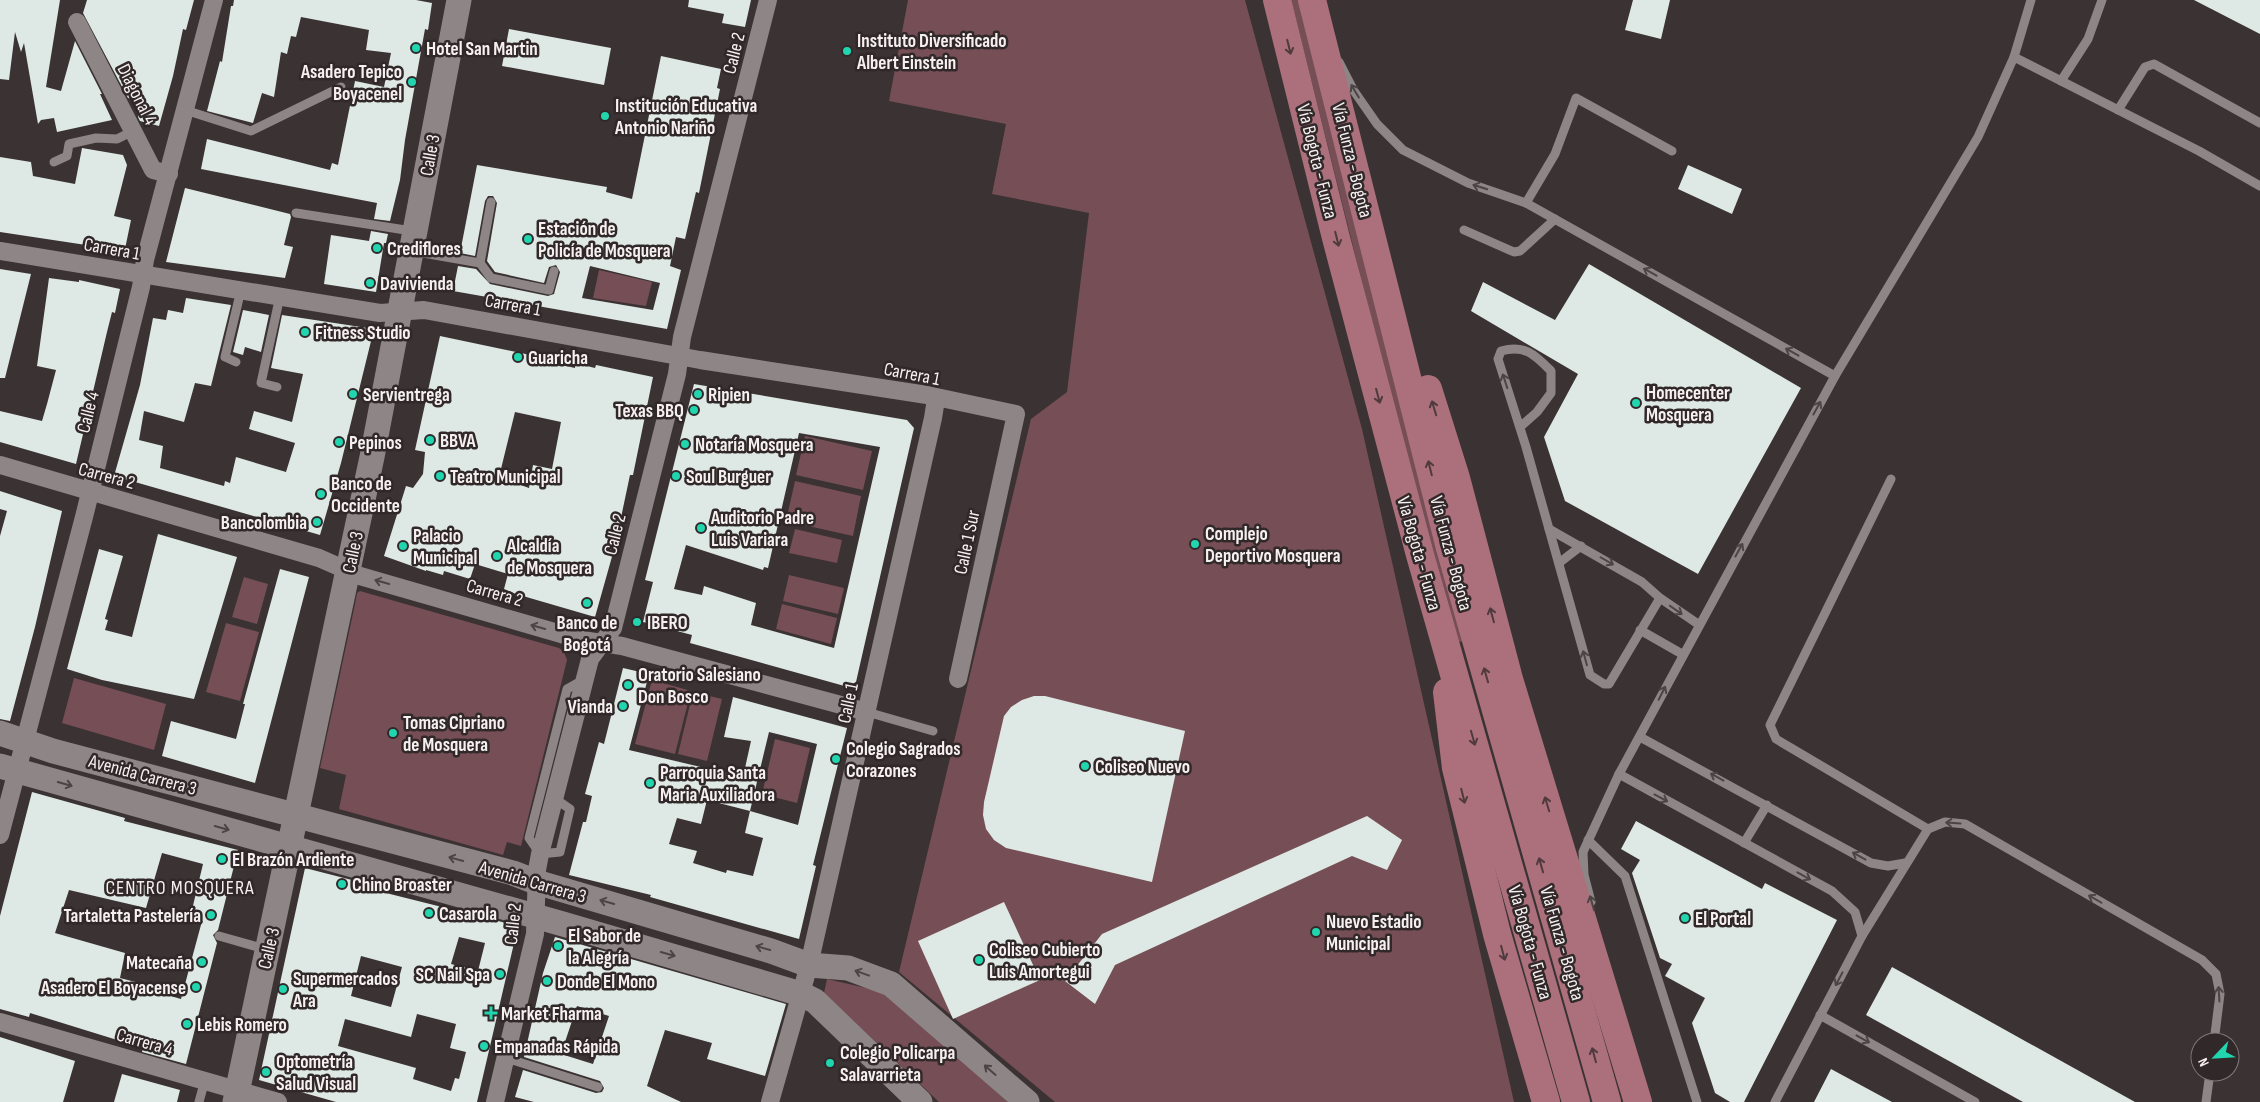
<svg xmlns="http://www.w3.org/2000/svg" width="2260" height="1102" viewBox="0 0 2260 1102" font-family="'Sofia Sans Condensed',sans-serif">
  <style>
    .green { fill: #764e55 }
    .building { fill: #dee8e5; fill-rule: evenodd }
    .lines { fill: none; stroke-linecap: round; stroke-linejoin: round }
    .lane { stroke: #8e8586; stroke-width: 9 }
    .street { stroke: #8e8586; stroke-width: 18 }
    .secondary { stroke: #8e8586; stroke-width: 25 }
    .primary { stroke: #ab707c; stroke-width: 28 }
    .oneway { stroke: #4f3a3e }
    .oneway2 { stroke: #4c4445 }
    .poi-dot { fill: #21d5af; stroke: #302829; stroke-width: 2 }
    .labels { text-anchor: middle; stroke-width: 5; stroke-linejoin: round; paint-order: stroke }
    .poi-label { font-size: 19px; font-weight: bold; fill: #f6f0f1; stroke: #302829; text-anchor: start }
    .street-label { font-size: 19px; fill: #f6f0f1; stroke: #302829 }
    .neighbourhood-label { font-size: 20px; letter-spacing: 1px; fill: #f6f0f1; stroke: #302829 }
  </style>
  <rect width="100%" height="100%" fill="#3a3233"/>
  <g class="green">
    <path d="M908,0h337l117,429 152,673h-459l-156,-130 132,-553 36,-27 22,-179 -97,-19 14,-70 -117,-23z"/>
    <path d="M1291,0h10l163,641 -9,2 -62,-238z"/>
    <path d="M599,270l53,12 -6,24 -53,-8z"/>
    <path d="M805,436l67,15 -9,39 -67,-15z"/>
    <path d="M795,481l66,15 -8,40 -67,-15z"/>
    <path d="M795,529l47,11 -5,23 -48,-10z"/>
    <path d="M789,575l55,13 -6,26 -55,-13z"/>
    <path d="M244,577l24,7 -11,40 -25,-7z"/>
    <path d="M360,591l199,57 5,4 3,8 -46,186 -14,-4 -4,13 -164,-46 7,-34 -26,-7 35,-164 2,-11z"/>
    <path d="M782,604l55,14 -6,26 -55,-15z"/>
    <path d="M226,623l33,9 -19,69 -34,-9z"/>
    <path d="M74,678l92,26 -12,46 -92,-27z"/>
    <path d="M652,680l39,11 -16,63 -40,-10z"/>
    <path d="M693,692l29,7 -15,62 -29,-7z"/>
    <path d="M775,739l35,9 -13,55 -35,-9z"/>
    <path d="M827,979l61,14 120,109h-69l-115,-109z"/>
  </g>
  <g class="building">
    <path d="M0,0h60l-14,87 15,4 14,-50 27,53h-2l12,26 -55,12 -3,-14 -13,2 -3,4 -14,-81 -3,9 -6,-20 -6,48 -9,-1z"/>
    <path d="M87,0h107l-8,30 -3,-1 -10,47 -14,50 -19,-5 -2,-4 3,-17 -13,-2 -45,-85z"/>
    <path d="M234,0h182l16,3 -4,27 -3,-1 -20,111 -5,40 -10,41 -16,-2 3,-16 -176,-34 6,-30 123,31 2,-7 6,2 17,-84 29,6 7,-34 -25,-3 3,-20 -68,-13 -5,20 -5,-1 -4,18 -6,-2 -7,45 -12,-4 -9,30 -46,-12 13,-50 2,1 9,-56h2z"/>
    <path d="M689,0h62l-6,27 -23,-4 2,-9 -36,-7z"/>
    <path d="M1633,0h37l-9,39 -36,-9z"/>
    <path d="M2194,0h66v34z"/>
    <path d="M509,29l102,19 -7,37 -102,-19z"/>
    <path d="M661,56l60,13 -4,19 3,1 -21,104 -3,-1 -11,47 -9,-2 -6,29 11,4 -14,59 -214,-38 5,-25 18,3 14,15 58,12 6,-2 6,-22 -4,-7 -7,2 -5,16 -49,-11 -8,-11 10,-58 -4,-7h-5l-3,5 -10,55 -15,-3 17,-88 130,22 -1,5 26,7zM590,266l70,17 -7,27 -71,-12z"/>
    <path d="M82,148l41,7 4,10 -13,51 17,4 -6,29 -39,-8v4l-86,-13v-75l31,5 2,14 42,8z"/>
    <path d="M1688,165l54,24 -10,25 -54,-25z"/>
    <path d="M185,188l105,26 1,3 -7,28 9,2 -8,31 -119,-16z"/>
    <path d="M371,231l17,3 -2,9h-2l-8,49 -52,-8 7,-49 38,6z"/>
    <path d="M1589,264l212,124 -103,186 -133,-73 -21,-64 34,-63 -107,-63 12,-29 72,38z"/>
    <path d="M0,269l31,5 -26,104h-5z"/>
    <path d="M49,278l30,4v-2l41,9 -5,24 -3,-1 -5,20 -31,132 -76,-22v-31l42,10 5,-17 9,-34 -19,-4z"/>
    <path d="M186,298l45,7 -20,81 -16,-3 -11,39 -40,-11 -5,29 24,6 -3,22 64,18 1,-5 5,2 6,-26 50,15 9,-29 -46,-14 5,-18 38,11 11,-48 -32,-6 11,-53 92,14 -33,134 -21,72 -206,-59 26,-91 13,-67 13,2 2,-10 15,3z"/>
    <path d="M243,310l26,5 -8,37 -16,-5 -2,8 -10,-3z"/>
    <path d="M440,336l109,23v3l26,6v-5l20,5 1,-3 57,12 -20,98h-3l-15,71 -20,71 -79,-23 -12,-5 4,-15 -33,-10 -5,15 -26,-8 -1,4 -17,-5v1l-42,-15 22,-70 7,2 10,-14 2,-22 -10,-2zM515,412l46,10 -9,47 -19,-4 -4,23 -30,-11z"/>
    <path d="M694,384l213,36 7,8 -58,254 -8,5 -158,-44 2,-8 -49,-13 10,-40 -8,-2zM799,433l81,14 -46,201 -83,-23 5,-22 -52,-17 -2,9 -28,-6 12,-44 77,25 1,-3 4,1z"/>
    <path d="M0,491l62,20 -27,116 -25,94 -10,-2v-183l7,-25 -7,-2z"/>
    <path d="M158,534l79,23 -43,142 -92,-19 -35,-11 32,-120 24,7 -18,63 3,1 -3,10 27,7z"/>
    <path d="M280,569l29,8 -54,206 -93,-27 9,-35 65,18 9,-35h-2z"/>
    <path d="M623,668l26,6 -20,76 114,27 8,-36 -27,-4 9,-40 114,31 -34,137 3,1 -17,73 -149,-42 1,-2 -82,-20 14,-53h3l6,-26 -7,-2 14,-52 5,2zM769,732l48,12 -19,81 -48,-14zM707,800l43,11 -5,22 18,5 -10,38 -26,-6 -1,3 -33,-10 4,-12 -28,-7 8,-26 24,6z"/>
    <path d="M1034,696h11l140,35 -33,151 -146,-34 -12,-8 -8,-11 -3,-14 1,-13 20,-86 7,-9 11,-7z"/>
    <path d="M32,792l93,26 -1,3 114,29 -20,80 -5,5 4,8 -31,121 -44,-12 1,-4 -113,-35 -1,4 -29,-8v-93zM162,853l41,11 -13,54 12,3 -21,78 -35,-10 1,-4 -27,-7 5,-25 -70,-20 14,-43 77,18z"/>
    <path d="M1367,816l35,24 -15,30 -35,-14 -237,109 -20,39 -30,-23 37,-47z"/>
    <path d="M1636,821l126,68 3,-6 72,37 -93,182h-14l-15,-9 -23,-70 13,-25 -40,-22 7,-12 -12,-6 -28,-85 8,-13 -19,-11z"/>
    <path d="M305,868l78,20 -1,4 136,34 -41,176h-141l-77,-22zM459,937l26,6 -7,28 -27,-7zM361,956l41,11 -11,40 -40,-11zM417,1014l39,10 -6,24 16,4 -7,27 -4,-1 -4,13 -38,-12 3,-11 -78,-22 7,-27 66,18z"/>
    <path d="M1004,902l36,78 -87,39 -35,-78z"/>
    <path d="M555,937l231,67 -21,72 -58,-17 5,-16 -47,-13 -18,56 34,16h-147l-19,-5 8,-27 73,23 6,-1 2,-4 -4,-7 -76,-24 19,-84zM577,1006l32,10 -16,48 -32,-10z"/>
    <path d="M1892,967l243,135h-112l-157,-87z"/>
    <path d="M0,1037l75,24 -12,41h-63z"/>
    <path d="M1831,1069l61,33h-78z"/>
    <path d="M122,1074l58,16 -3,12h-63z"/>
  </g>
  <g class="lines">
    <g class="lane">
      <path d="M2014,57l185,94 61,35"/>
      <path d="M1339,62l15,29 23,33 26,26 65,33 58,20 309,173"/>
      <path d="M2061,81l27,-42 14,-39"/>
      <path d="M185,110l66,21 90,-44"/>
      <path d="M2118,110l27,-43 9,-3 106,59"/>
      <path d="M54,162l13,-6 2,-12 27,-6 21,1 16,-8"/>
      <path d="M1526,203l29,-49 21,-56 96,53"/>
      <path d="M296,213l116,18"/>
      <path d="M1464,230l50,22 6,-1 35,-32"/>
      <path d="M412,251l68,12 11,15 58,12 5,-19"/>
      <path d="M480,263l11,-61"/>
      <path d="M236,362l-11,-5 16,-67"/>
      <path d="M277,387l-16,-4 19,-87"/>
      <path d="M1520,427l17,-15 14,-19v-22c-16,-16 -26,-27 -50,-20l-3,8 28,88 64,228 14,9h5l51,-86"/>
      <path d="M1891,479l-121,246 6,14 152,90"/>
      <path d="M1549,529l93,53 18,16 38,26"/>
      <path d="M1559,563l22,-17"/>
      <path d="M1640,630l42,24"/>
      <path d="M867,712l66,19"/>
      <path d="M1640,737l231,126 17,3 17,-3"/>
      <path d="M1619,774l213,117 23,21 7,24"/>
      <path d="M554,798l16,11 -10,43 -20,2 -11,-16 38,-149 18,-10"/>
      <path d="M1588,840l37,36 72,226"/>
      <path d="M1744,843l23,-38"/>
      <path d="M1591,902l-7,-27 -1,-23 36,-78 216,-398 143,-239 36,-80 17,-57"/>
      <path d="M219,936l46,13"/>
      <path d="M1820,1015l155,87"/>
      <path d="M506,1058l92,29"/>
      <path d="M199,1102l6,-22"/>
      <path d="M1775,1102l87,-166 66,-107 17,-7 20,2 237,136 14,14 4,20 -6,48"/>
      <path d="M2206,1102l4,-30"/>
    </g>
    <g class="street">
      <path d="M77,22l76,148 16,4"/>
      <path d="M0,251l380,62 44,-3 276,50 227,35 89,19 -58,265"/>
      <path d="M0,465l319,93 41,18 222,64 40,6 245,66"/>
      <path d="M0,835l84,-318 57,-230 4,-27 69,-260"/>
      <path d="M0,1022l278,80"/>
      <path d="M495,1102l40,-168 2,-64 3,-16 50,-195 23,-31 64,-254 5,-37 86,-337"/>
      <path d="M770,1102l39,-137 124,-547 3,-19"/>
    </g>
    <g class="secondary">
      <path d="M0,733l53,18 460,122 23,9 235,69 38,14 39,3 43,16 136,118"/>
      <path d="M0,766l563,158 238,70 14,7 105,101"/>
      <path d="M235,1102l137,-645 87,-457"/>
    </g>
    <g class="primary">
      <path d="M1277,0l59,238 84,317 156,547"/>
      <path d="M1312,0l138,548 157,554"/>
      <path d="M1428,389l28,89 53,201 129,423"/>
      <path d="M1447,692l9,76 41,166 49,168"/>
    </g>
  </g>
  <defs><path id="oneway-shaft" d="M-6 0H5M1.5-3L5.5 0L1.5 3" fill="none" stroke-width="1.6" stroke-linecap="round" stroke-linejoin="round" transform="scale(1.25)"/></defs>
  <g class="oneway">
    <use href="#oneway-shaft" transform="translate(1289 47) rotate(76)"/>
    <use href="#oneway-shaft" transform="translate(1337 239) rotate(76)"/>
    <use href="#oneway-shaft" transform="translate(1378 396) rotate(75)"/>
    <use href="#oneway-shaft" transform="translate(1434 408) rotate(-107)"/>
    <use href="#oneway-shaft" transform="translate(1430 468) rotate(-104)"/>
    <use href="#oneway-shaft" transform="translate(1492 615) rotate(-105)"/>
    <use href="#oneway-shaft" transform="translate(1486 675) rotate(-106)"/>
    <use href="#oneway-shaft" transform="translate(1473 738) rotate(74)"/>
    <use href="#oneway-shaft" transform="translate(1463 796) rotate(76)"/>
    <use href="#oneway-shaft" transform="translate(1547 804) rotate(-107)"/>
    <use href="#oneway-shaft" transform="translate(1541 865) rotate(-106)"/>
    <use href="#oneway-shaft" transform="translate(1503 953) rotate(75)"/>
    <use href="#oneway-shaft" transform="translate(1594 1055) rotate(-105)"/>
  </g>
  <g class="oneway2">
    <use href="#oneway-shaft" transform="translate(1355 91) rotate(-121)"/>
    <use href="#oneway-shaft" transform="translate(1480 187) rotate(-162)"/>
    <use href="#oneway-shaft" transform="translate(1650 272) rotate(-151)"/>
    <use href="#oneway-shaft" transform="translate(1792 352) rotate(-151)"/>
    <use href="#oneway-shaft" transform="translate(1505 381) rotate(-108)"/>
    <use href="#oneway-shaft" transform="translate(1817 408) rotate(-61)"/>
    <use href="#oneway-shaft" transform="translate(1739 550) rotate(-61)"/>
    <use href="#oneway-shaft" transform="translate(1607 561) rotate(30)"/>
    <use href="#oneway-shaft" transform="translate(382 582) rotate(-164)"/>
    <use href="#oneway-shaft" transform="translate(1676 610) rotate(35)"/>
    <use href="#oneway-shaft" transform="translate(538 627) rotate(-164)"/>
    <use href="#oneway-shaft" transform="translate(1585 658) rotate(-105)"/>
    <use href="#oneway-shaft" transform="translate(1662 693) rotate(-63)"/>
    <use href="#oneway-shaft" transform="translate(1717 777) rotate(-151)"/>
    <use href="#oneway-shaft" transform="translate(65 784) rotate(16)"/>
    <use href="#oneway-shaft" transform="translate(1661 798) rotate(28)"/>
    <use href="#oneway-shaft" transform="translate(1953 823) rotate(-176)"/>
    <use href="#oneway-shaft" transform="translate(222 828) rotate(16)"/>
    <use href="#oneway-shaft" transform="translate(1859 856) rotate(-151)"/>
    <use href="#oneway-shaft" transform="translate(456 859) rotate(-165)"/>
    <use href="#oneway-shaft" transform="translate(1804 876) rotate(29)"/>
    <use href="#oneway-shaft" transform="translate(2095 899) rotate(-150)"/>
    <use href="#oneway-shaft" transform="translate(607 902) rotate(-164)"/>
    <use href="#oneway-shaft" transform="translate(1592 903) rotate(-106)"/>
    <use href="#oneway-shaft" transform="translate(763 948) rotate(-164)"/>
    <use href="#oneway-shaft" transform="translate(668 954) rotate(16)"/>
    <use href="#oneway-shaft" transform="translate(862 973) rotate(-160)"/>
    <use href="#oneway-shaft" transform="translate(1839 979) rotate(118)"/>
    <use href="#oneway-shaft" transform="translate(2219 994) rotate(-93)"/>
    <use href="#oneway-shaft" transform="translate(1863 1039) rotate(29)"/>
    <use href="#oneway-shaft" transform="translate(990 1070) rotate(-139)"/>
  </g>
  <g class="poi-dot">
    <circle cx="416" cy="48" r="5"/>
    <circle cx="847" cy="51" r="5"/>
    <circle cx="412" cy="82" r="5"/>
    <circle cx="605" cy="116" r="5"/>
    <circle cx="528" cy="239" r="5"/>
    <circle cx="377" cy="248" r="5"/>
    <circle cx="370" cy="283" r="5"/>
    <circle cx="305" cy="332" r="5"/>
    <circle cx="518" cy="357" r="5"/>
    <circle cx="353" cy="394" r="5"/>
    <circle cx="698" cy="394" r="5"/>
    <circle cx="1636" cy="403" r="5"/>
    <circle cx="694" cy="410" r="5"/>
    <circle cx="430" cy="440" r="5"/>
    <circle cx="339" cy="442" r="5"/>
    <circle cx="685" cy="444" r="5"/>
    <circle cx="440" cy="476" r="5"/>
    <circle cx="676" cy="476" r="5"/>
    <circle cx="321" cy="494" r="5"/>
    <circle cx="317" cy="522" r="5"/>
    <circle cx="701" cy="528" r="5"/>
    <circle cx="1195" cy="544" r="5"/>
    <circle cx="403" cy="546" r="5"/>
    <circle cx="497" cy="556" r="5"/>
    <circle cx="587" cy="603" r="5"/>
    <circle cx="637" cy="622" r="5"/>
    <circle cx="628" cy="685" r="5"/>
    <circle cx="623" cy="706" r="5"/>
    <circle cx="393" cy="733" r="5"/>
    <circle cx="836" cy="759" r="5"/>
    <circle cx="1085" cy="766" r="5"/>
    <circle cx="650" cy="783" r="5"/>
    <circle cx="222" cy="859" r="5"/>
    <circle cx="342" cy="884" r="5"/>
    <circle cx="429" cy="913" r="5"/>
    <circle cx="211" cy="915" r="5"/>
    <circle cx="1685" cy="918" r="5"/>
    <circle cx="1316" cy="932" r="5"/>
    <circle cx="558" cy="946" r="5"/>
    <circle cx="979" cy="960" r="5"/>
    <circle cx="202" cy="962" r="5"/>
    <circle cx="500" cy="974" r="5"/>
    <circle cx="547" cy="981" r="5"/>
    <circle cx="196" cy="987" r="5"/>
    <circle cx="283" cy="989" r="5"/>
    <path d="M488.5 1005.5h5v5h5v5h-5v5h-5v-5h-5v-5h5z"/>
    <circle cx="187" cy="1024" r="5"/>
    <circle cx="484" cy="1046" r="5"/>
    <circle cx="830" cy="1063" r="5"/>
    <circle cx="266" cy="1072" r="5"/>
  </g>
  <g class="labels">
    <g class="poi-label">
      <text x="857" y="47">Instituto Diversificado<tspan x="857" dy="22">Albert Einstein</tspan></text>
      <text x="426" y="55">Hotel San Martin</text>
      <text x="402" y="78" text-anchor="end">Asadero Tepico<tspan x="402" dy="22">Boyacenel</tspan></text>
      <text x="615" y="112">Institución Educativa<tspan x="615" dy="22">Antonio Nariño</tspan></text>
      <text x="538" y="235">Estación de<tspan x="538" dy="22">Policía de Mosquera</tspan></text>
      <text x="387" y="255">Crediflores</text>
      <text x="380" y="290">Davivienda</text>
      <text x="315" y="339">Fitness Studio</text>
      <text x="528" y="364">Guaricha</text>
      <text x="1646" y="399">Homecenter<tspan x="1646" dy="22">Mosquera</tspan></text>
      <text x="363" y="401">Servientrega</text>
      <text x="708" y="401">Ripien</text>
      <text x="684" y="417" text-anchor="end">Texas BBQ</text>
      <text x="440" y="447">BBVA</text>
      <text x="349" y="449">Pepinos</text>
      <text x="695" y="451">Notaría Mosquera</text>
      <text x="450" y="483">Teatro Municipal</text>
      <text x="686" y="483">Soul Burguer</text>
      <text x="331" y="490">Banco de<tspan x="331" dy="22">Occidente</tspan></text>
      <text x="711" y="524">Auditorio Padre<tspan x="711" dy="22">Luis Variara</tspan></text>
      <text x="307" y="529" text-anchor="end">Bancolombia</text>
      <text x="1205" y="540">Complejo<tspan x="1205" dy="22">Deportivo Mosquera</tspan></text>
      <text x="413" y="542">Palacio<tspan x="413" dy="22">Municipal</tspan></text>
      <text x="507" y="552">Alcaldía<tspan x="507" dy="22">de Mosquera</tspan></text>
      <text x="587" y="629" text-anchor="middle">Banco de<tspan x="587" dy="22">Bogotá</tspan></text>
      <text x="647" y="629">IBERO</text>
      <text x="638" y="681">Oratorio Salesiano<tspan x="638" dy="22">Don Bosco</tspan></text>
      <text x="613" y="713" text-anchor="end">Vianda</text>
      <text x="403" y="729">Tomas Cipriano<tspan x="403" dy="22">de Mosquera</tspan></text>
      <text x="846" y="755">Colegio Sagrados<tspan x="846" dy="22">Corazones</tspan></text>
      <text x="1095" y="773">Coliseo Nuevo</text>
      <text x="660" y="779">Parroquia Santa<tspan x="660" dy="22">Maria Auxiliadora</tspan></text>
      <text x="232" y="866">El Brazón Ardiente</text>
      <text x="352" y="891">Chino Broaster</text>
      <text x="439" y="920">Casarola</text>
      <text x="201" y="922" text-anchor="end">Tartaletta Pastelería</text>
      <text x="1695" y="925">El Portal</text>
      <text x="1326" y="928">Nuevo Estadio<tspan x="1326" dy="22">Municipal</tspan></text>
      <text x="568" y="942">El Sabor de<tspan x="568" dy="22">la Alegría</tspan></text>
      <text x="989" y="956">Coliseo Cubierto<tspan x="989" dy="22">Luis Amortegui</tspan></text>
      <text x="192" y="969" text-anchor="end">Matecaña</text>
      <text x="490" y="981" text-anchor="end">SC Nail Spa</text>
      <text x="293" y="985">Supermercados<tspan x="293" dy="22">Ara</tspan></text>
      <text x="557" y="988">Donde El Mono</text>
      <text x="186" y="994" text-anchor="end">Asadero El Boyacense</text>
      <text x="501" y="1020">Market Fharma</text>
      <text x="197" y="1031">Lebis Romero</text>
      <text x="494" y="1053">Empanadas Rápida</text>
      <text x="840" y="1059">Colegio Policarpa<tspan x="840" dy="22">Salavarrieta</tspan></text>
      <text x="276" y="1068">Optometría<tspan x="276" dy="22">Salud Visual</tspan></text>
    </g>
    <g class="street-label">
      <text transform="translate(733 53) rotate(-76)" y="7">Calle 2</text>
      <text transform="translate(138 94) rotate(63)" y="7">Diagonal 4</text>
      <text transform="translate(429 155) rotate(-80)" y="7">Calle 3</text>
      <text transform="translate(1353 160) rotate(76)" y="7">Vía Funza - Bogota</text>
      <text transform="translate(1318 161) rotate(76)" y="7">Vía Bogota - Funza</text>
      <text transform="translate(112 248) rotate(10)" y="7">Carrera 1</text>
      <text transform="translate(513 304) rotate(10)" y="7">Carrera 1</text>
      <text transform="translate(912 373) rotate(11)" y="7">Carrera 1</text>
      <text transform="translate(87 412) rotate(-76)" y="7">Calle 4</text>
      <text transform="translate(107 475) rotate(15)" y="7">Carrera 2</text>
      <text transform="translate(614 534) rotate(-76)" y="7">Calle 2</text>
      <text transform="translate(966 542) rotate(-78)" y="7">Calle 1 Sur</text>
      <text transform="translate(352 552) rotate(-78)" y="7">Calle 3</text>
      <text transform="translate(1420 553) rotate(74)" y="7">Vía Bogota - Funza</text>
      <text transform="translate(1452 553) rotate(75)" y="7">Vía Funza - Bogota</text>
      <text transform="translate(495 592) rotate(16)" y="7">Carrera 2</text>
      <text transform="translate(847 703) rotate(-78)" y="7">Calle 1</text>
      <text transform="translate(143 774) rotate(15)" y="7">Avenida Carrera 3</text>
      <text transform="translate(533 881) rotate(16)" y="7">Avenida Carrera 3</text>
      <text transform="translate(512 924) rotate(-84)" y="7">Calle 2</text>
      <text transform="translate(1531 942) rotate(74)" y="7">Vía Bogota - Funza</text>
      <text transform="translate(1563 943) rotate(74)" y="7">Vía Funza - Bogota</text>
      <text transform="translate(268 948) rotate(-77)" y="7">Calle 3</text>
      <text transform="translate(145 1041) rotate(16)" y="7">Carrera 4</text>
    </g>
    <g class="neighbourhood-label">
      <text x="180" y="894">CENTRO MOSQUERA</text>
    </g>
  </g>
  <g transform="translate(2215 1057) rotate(245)"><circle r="24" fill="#302829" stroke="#7f7879"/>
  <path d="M0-4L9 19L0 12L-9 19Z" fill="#21d5af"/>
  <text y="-8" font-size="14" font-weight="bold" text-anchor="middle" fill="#f6f0f1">N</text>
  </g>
</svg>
